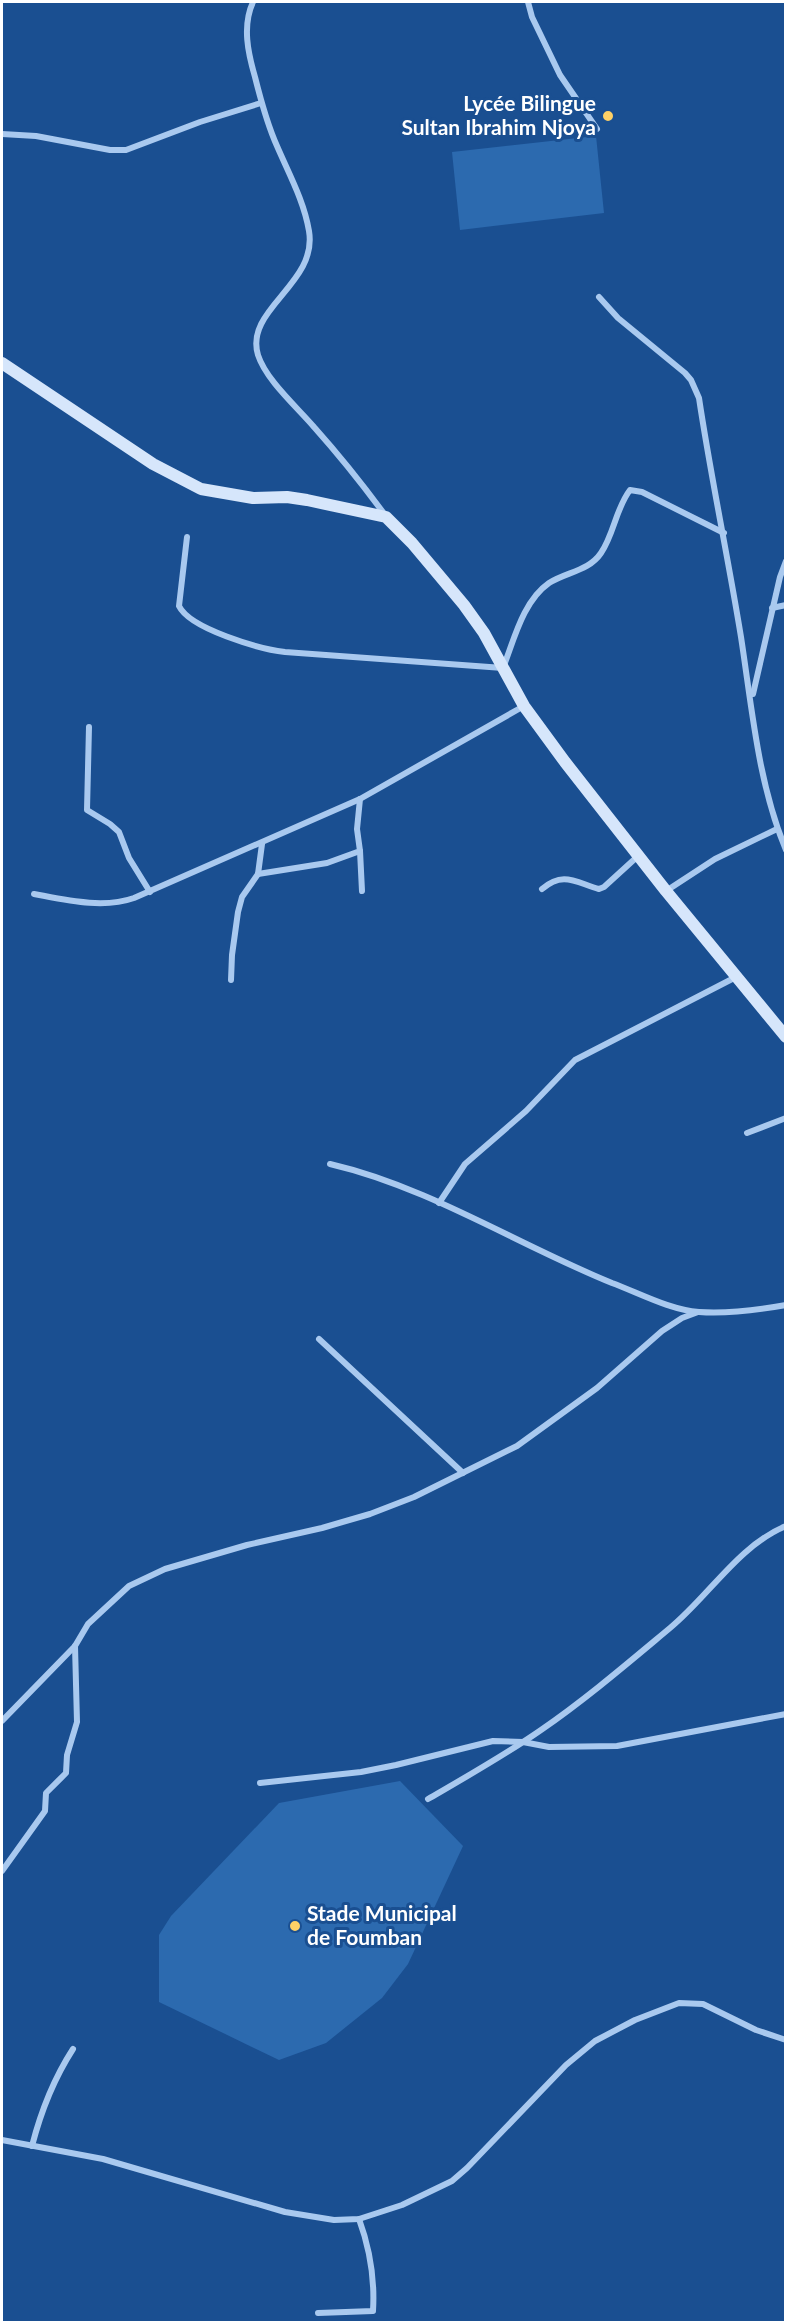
<svg xmlns="http://www.w3.org/2000/svg" width="787" height="2324" viewBox="0 0 787 2324" font-family="Lato,sans-serif">
  <style>
    .garden { fill: #2c6aaf }
    .lines { fill: none; stroke-linecap: round; stroke-linejoin: round }
    .street { stroke: #a9c9ef; stroke-width: 6 }
    .secondary { stroke: #d6e6fb; stroke-width: 12 }
    .poi-dot { fill: #ffd166; stroke: #1a4f91; stroke-width: 2 }
    .labels { text-anchor: middle; stroke-width: 6; stroke-linejoin: round; paint-order: stroke }
    .poi-label { font-size: 21px; font-weight: bold; fill: #fff; stroke: #1a4f91; text-anchor: end }
  </style>
  <rect width="100%" height="100%" fill="#1a4f91"/>
  <g class="garden">
    <path d="M596,136l8,77 -144,17 -8,-78z"/>
    <path d="M400,1781l63,65 -55,118 -26,34 -56,45 -47,17 -120,-58v-67l12,-19 108,-113z"/>
  </g>
  <g class="lines">
    <g class="street">
      <path d="M253,2c-11,24 -5,51 2,75 6,24 12,47 22,69 12,28 27,55 32,85 9,53 -65,78 -51,124 8,25 39,52 56,72 25,28 49,58 71,88"/>
      <path d="M528,2l4,15 28,58 37,54"/>
      <path d="M2,134l34,2 74,14h16l74,-28 61,-19"/>
      <path d="M599,297l19,21 67,55 6,7 8,18c12,80 29,159 42,239 11,71 17,146 45,213"/>
      <path d="M187,537l-8,69c11,23 81,43 106,46l218,16c11,-28 20,-67 46,-85 17,-11 40,-12 52,-30 13,-19 15,-45 29,-63l12,2 82,41"/>
      <path d="M772,608l14,-3"/>
      <path d="M753,694l27,-117 6,-16"/>
      <path d="M89,727l-2,83 23,14 9,8 10,26 21,34"/>
      <path d="M360,851l2,40"/>
      <path d="M258,874l69,-11 33,-12 -3,-22 3,-30"/>
      <path d="M542,889c21,-18 33,-7 57,0l5,-2 34,-31"/>
      <path d="M666,891l49,-32 62,-30"/>
      <path d="M34,894c32,6 69,15 100,4l226,-99 164,-93"/>
      <path d="M231,980l1,-25 6,-43 4,-15 16,-23 4,-30"/>
      <path d="M747,1133l39,-15"/>
      <path d="M330,1164c99,23 188,81 282,119 27,10 58,27 87,29 28,2 59,-2 87,-7"/>
      <path d="M439,1203l26,-39 61,-53 49,-51 161,-83"/>
      <path d="M319,1339l144,134"/>
      <path d="M2,1721l73,-75 13,-22 41,-38 36,-17 82,-24 75,-17 48,-14 44,-17 103,-51 80,-58 65,-57 20,-13 16,-6"/>
      <path d="M260,1783l101,-11 35,-7 97,-24 30,1 26,5 68,-1 169,-32"/>
      <path d="M428,1799c38,-22 77,-44 113,-69 45,-31 87,-67 129,-102 39,-32 68,-82 116,-102"/>
      <path d="M2,1871l43,-60 1,-18 20,-20 1,-18 10,-33 -2,-76"/>
      <path d="M2,2140l101,19 182,53 49,8 25,-1 43,-14 50,-24 15,-13 99,-103 29,-24 40,-21 44,-17 24,1 53,26 30,10"/>
      <path d="M32,2146c9,-35 21,-66 41,-97"/>
      <path d="M318,2313l55,-2c2,-33 -3,-62 -14,-92"/>
    </g>
    <path class="secondary" d="M2,363l151,101 48,25 52,9 34,-1 20,3 79,17 26,26 52,62 20,28 40,73 41,56 101,129 120,146"/>
  </g>
  <g class="poi-dot">
    <circle cx="608" cy="116" r="6"/>
    <circle cx="295" cy="1926" r="6"/>
  </g>
  <g class="labels">
    <g class="poi-label">
      <text x="596" y="111">Lycée Bilingue<tspan x="596" dy="24">Sultan Ibrahim Njoya</tspan></text>
      <text x="307" y="1921" text-anchor="start">Stade Municipal<tspan x="307" dy="24">de Foumban</tspan></text>
    </g>
  </g>
  <rect width="787" height="2324" fill="none" stroke="#ffffff" stroke-width="6"/>
</svg>
